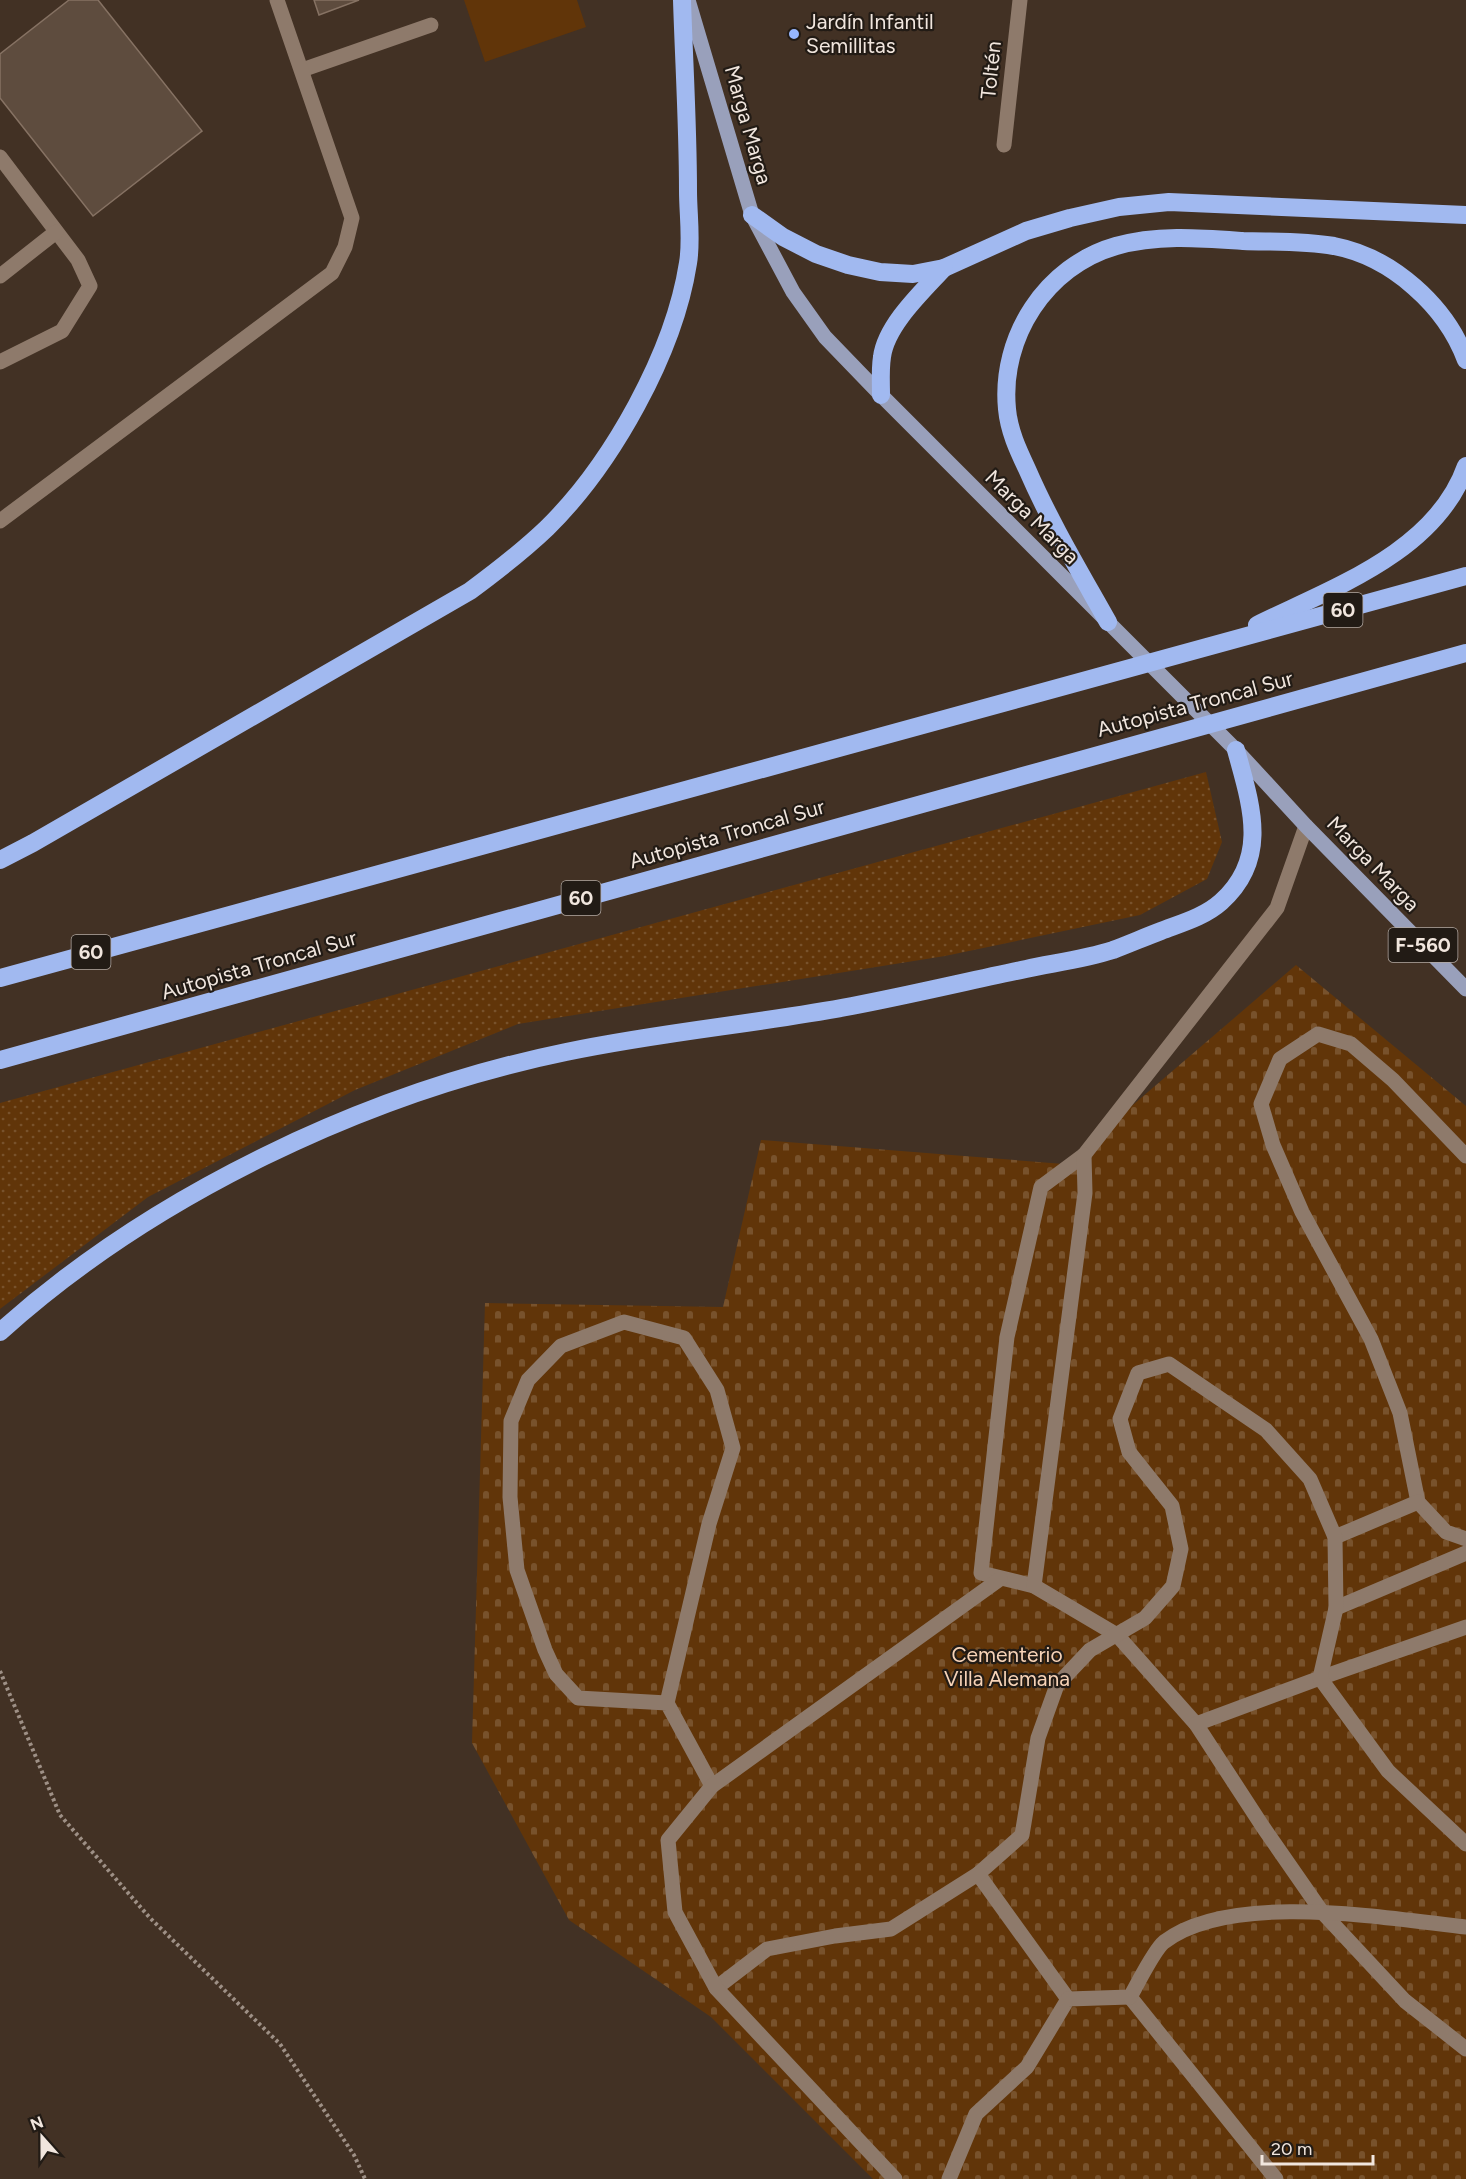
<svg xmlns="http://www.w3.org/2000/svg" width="1466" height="2179" viewBox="0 0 1466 2179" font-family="Figtree,sans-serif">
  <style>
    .grass { fill: url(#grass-dots) }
    .cemetery { fill: url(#cemetery-stones) }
    .pitch { fill: #613509 }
    .building { fill: #5e4c3e; stroke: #867263; stroke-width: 1.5 }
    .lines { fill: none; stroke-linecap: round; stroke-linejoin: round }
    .path { stroke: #9e9086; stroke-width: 4; stroke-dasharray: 3 3; stroke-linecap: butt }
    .minor { stroke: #8e7a6b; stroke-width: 15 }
    .major { stroke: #99a0bb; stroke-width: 15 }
    .highway { stroke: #a1b9f0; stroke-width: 18 }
    .poi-dot { fill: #97b6fd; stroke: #221b15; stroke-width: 2 }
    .labels { text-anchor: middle; stroke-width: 4.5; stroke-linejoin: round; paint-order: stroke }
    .shield { fill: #221b15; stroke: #b3a9a2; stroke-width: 1.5 }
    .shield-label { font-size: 20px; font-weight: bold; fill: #f1e6de }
    .poi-label { font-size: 21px; fill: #f1e6de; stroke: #221b15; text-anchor: start }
    .street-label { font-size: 21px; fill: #f1e6de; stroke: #221b15 }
    .park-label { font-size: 21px; fill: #f7d3b7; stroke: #221b15 }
  </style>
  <defs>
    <pattern id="grass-dots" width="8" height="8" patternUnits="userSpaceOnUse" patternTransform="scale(1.5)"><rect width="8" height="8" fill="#613509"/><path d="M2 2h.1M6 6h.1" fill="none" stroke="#78522c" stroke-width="1.8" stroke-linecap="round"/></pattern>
    <pattern id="cemetery-stones" width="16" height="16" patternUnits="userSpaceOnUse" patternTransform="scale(1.5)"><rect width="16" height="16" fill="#613509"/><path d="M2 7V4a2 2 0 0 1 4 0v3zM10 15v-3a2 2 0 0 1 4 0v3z" fill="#78522c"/></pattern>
  </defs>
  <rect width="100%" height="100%" fill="#423124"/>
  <path class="grass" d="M1206,772l16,70 -15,37 -67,36 -195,41 -427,68 -163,66 -207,107 -148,112v-206z"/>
  <path class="cemetery" d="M1296,965l170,141v1073h-593l-162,-162 -142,-97 -97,-177 13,-440 238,4 38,-167 303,24z"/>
  <path class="pitch" d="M464,0h113l9,27 -101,35z"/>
  <g class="building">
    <path d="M69,0h29l104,131 -109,85 -93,-118v-44z"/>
    <path d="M314,0h45l-40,15z"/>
  </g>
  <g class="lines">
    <path class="path" d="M0,1671l60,144 90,103 130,126 74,111 11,24"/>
    <g class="minor">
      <path d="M302,70l129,-45"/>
      <path d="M1004,145l16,-145"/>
      <path d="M0,157l78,103 12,26 -28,45 -62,31"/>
      <path d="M0,276l56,-44"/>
      <path d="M0,521l332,-248 13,-26 7,-29 -75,-218"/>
      <path d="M1306,826l-29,82 -193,247 -43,32 -34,150 -26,236 53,13 83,49 79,89 67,103 59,85 83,89 61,48"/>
      <path d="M1466,1156l-73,-76 -42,-36 -33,-10 -38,25 -19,45 12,41 29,67 69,127 29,74 18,89 28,30 20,7"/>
      <path d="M1335,1537l83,-35"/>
      <path d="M1034,1586l51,-393 -1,-38"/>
      <path d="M1336,1608l130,-55"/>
      <path d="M667,1703l-89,-5 -22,-24 -11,-24 -28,-80 -7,-73 1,-76 17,-41 33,-34 63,-24 60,16 33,52 16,58 -24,76 -42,179 45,83"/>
      <path d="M1196,1724l124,-46 146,-51"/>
      <path d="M978,1874l90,125"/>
      <path d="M716,1988l51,-39 68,-13 56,-7 87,-55 44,-39 16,-97 19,-53 33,-35 55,-32 28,-32 8,-37 -9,-43 -43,-54 -9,-33 18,-46 31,-9 97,66 44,49 25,58 1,71 -16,70 68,93 78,73"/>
      <path d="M1130,1997l146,182"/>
      <path d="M895,2179l-179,-191 -41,-76 -7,-72 44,-54 288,-207"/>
      <path d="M949,2179l27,-65 51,-47 41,-68 62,-2c7,-12 24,-47 34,-55 67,-51 221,-24 302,-15"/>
    </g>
    <path class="major" d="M688,0l64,215 41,77 32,45 56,58 355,355 70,76 160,163"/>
    <g class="highway">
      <path d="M752,215l31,22 33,17 32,11 32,7 33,2 31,-6 82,-37 44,-13 49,-11 50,-5 297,13"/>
      <path d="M881,395c0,-12 -1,-26 1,-38 4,-32 41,-66 62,-89"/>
      <path d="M1108,622c-28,-50 -58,-100 -81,-153 -9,-19 -18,-38 -20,-60 -7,-72 39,-143 109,-163 41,-12 86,-8 127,-5 30,1 61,0 91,5 58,11 112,60 132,114"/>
      <path d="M1257,625c75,-37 179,-73 209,-159"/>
      <path d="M0,860l33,-17 437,-252c27,-20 53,-40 77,-63 65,-64 127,-175 141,-265 4,-23 0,-49 0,-72 0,-64 -4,-128 -6,-191"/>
      <path d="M0,978l1466,-402"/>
      <path d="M0,1060l1466,-407"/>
      <path d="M0,1332c152,-137 366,-239 566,-280 94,-20 191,-28 286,-46 58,-11 116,-25 174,-37 28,-6 59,-10 87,-19 16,-6 32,-13 48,-19 21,-8 43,-14 60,-29 49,-44 30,-97 15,-152"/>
    </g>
  </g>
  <circle class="poi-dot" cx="794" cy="34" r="6"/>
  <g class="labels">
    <g class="shield">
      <rect x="1323.5" y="593" width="39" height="34" rx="4.5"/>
      <rect x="561.5" y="881" width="39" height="34" rx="4.5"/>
      <rect x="1388.5" y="928" width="69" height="34" rx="4.5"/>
      <rect x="71.5" y="935" width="39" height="34" rx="4.5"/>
    </g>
    <g class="shield-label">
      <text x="1343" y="617">60</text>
      <text x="581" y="905">60</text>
      <text x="1423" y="952">F-560</text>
      <text x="91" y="959">60</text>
    </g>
    <g class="poi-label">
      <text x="806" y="29">Jardín Infantil<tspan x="806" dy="24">Semillitas</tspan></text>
    </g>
    <g class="street-label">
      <text transform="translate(991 70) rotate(-84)" y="7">Toltén</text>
      <text transform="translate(748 125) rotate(74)" y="7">Marga Marga</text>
      <text transform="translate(1032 517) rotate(45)" y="7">Marga Marga</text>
      <text transform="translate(1195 704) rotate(-15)" y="7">Autopista Troncal Sur</text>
      <text transform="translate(727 834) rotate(-16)" y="7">Autopista Troncal Sur</text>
      <text transform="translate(1373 864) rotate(46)" y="7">Marga Marga</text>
      <text transform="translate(259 965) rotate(-16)" y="7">Autopista Troncal Sur</text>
    </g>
    <g class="park-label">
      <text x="1007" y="1662">Cementerio<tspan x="1007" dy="24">Villa Alemana</tspan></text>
    </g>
  </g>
  <g transform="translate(42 2137) rotate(339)" stroke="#221b15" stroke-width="4.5" paint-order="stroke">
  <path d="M0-4.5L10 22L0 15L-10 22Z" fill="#f1e6de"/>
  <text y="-9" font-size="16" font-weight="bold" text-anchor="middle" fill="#f1e6de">N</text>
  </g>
  <path d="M1262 2155v9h111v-9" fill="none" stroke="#f1e6de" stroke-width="3"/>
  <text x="1271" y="2155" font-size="18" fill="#f1e6de" stroke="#221b15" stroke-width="4.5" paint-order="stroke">20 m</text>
</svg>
